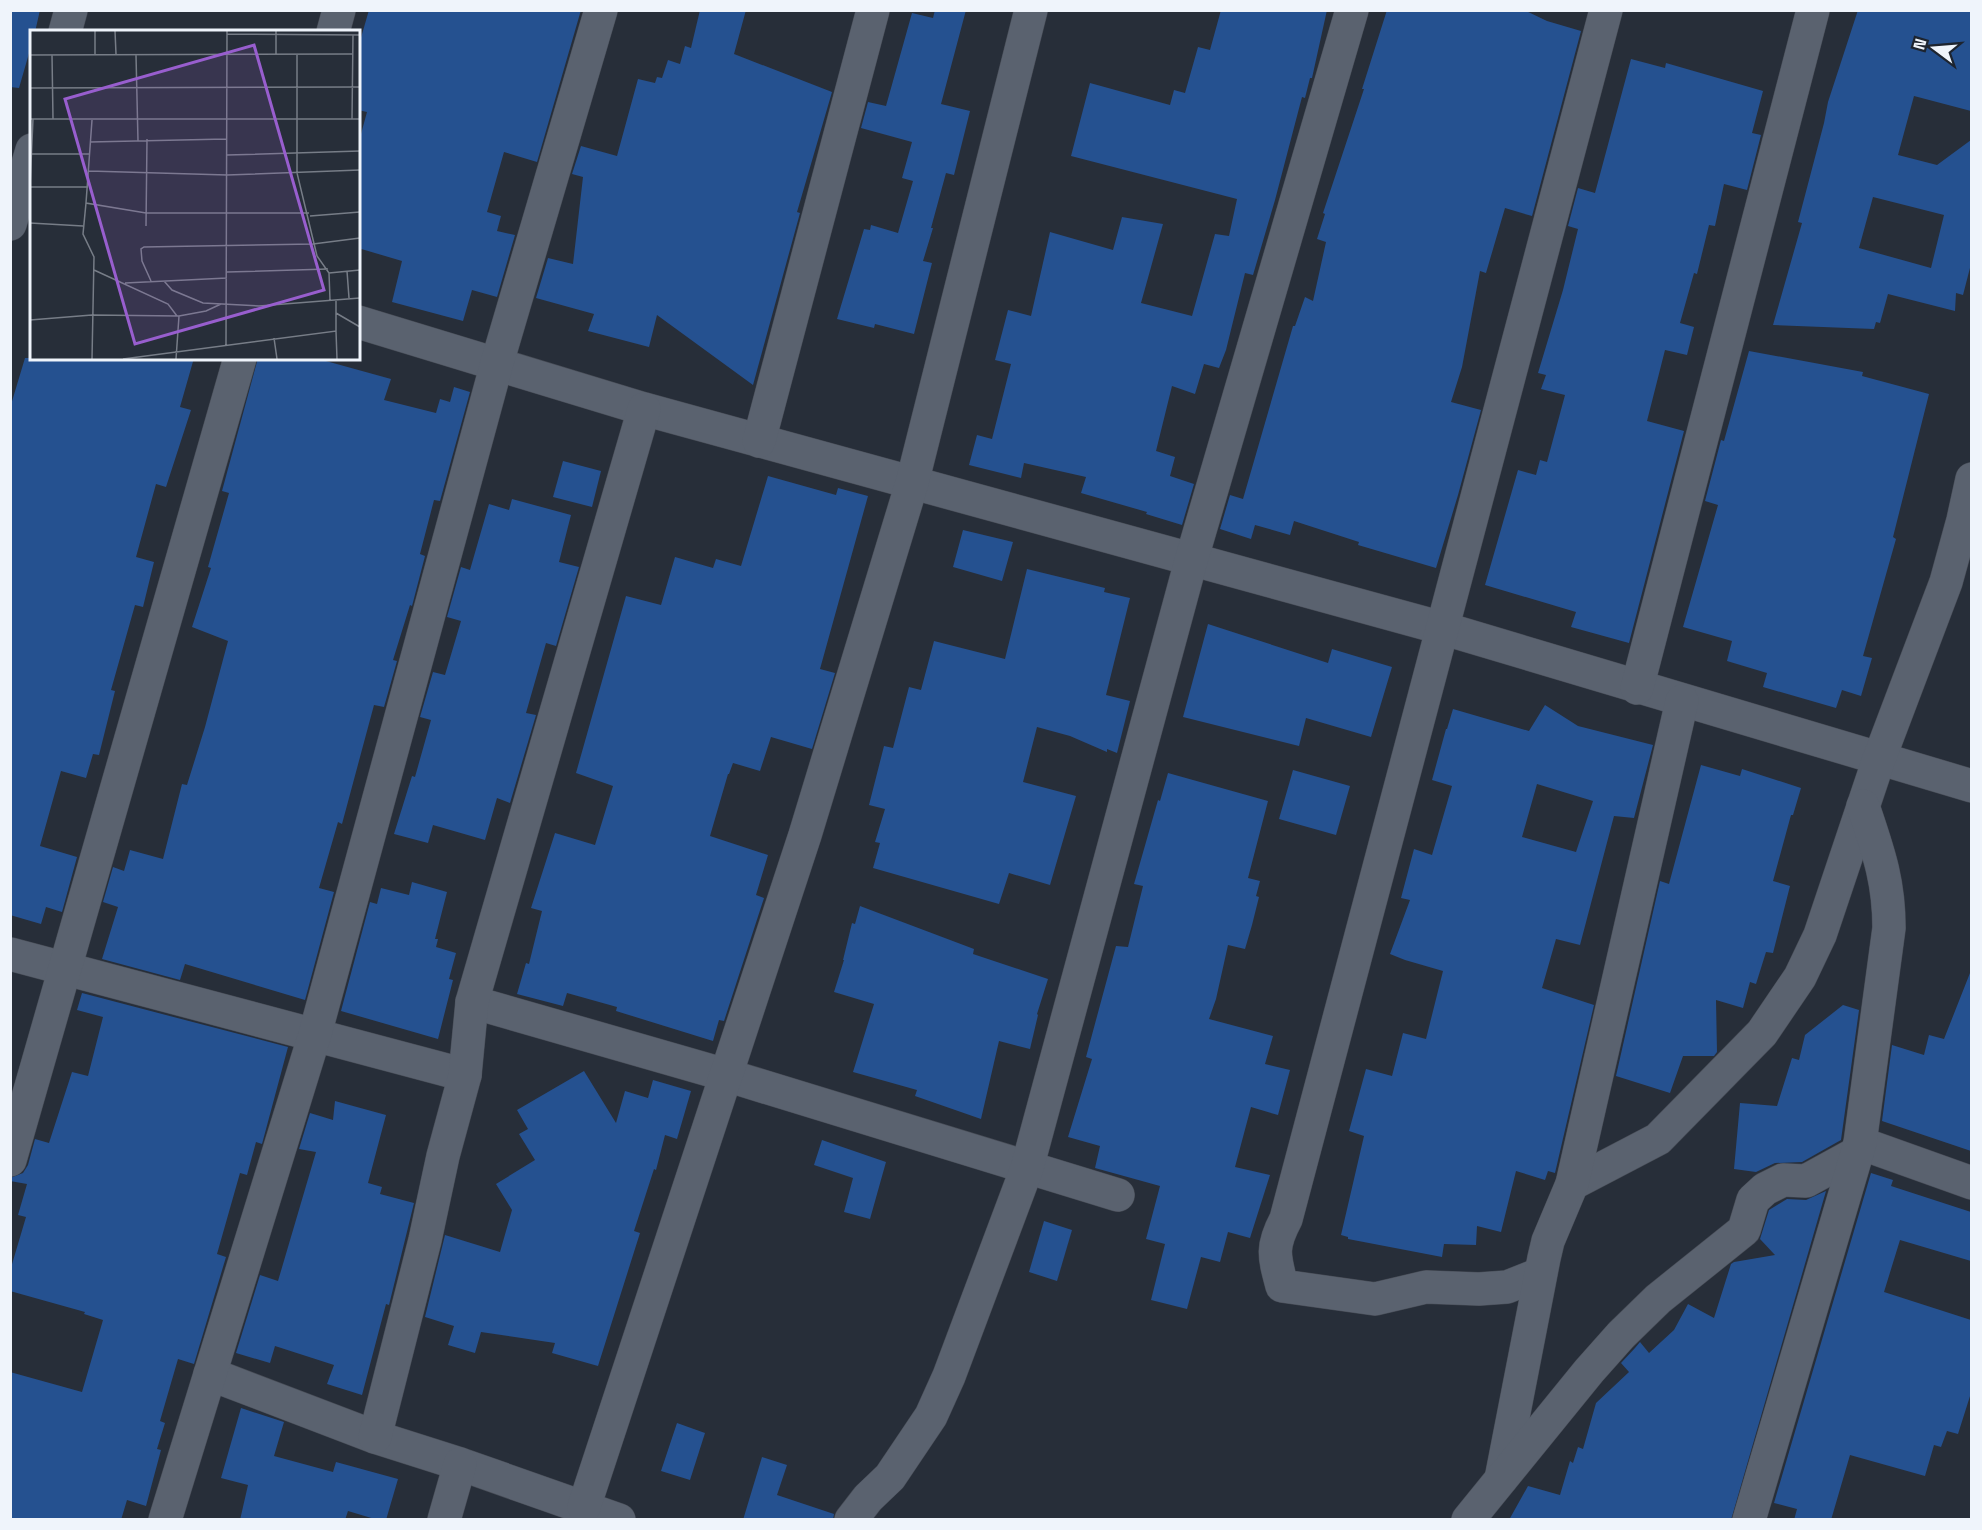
<svg xmlns="http://www.w3.org/2000/svg" width="1982" height="1530" viewBox="0 0 1982 1530" font-family="'Space Grotesk',sans-serif">
  <style>
    .building { fill: #255190; fill-rule: evenodd }
    .lines { fill: none; stroke-linecap: round; stroke-linejoin: round }
    .minor-casing { stroke: #464b55; stroke-width: 34 }
    .minor { stroke: #5a626f; stroke-width: 33 }
    .inset-road { fill: none; stroke: #777d87; stroke-width: 1.5 }
    .view { fill: #985ece; fill-opacity: 0.15; stroke: #985ece; stroke-width: 3 }
    .inset-edge { fill: none; stroke: #eff4fb; stroke-width: 3 }
  </style>
  <rect width="100%" height="100%" fill="#272e39"/>
  <g class="building">
    <path d="M10,10h30l-5,22h-3v11l-13,45 -9,-1z"/>
    <path d="M369,10h212l-44,152 -33,-10 -17,60 14,4 -4,15 18,4 -18,62 -25,-7 -9,31 -71,-19 10,-41 -44,-13v-103l9,-33 -9,-2v-62z"/>
    <path d="M700,10h46l-12,44 98,38 -35,120 3,1 -47,172 -96,-70 -8,32 -61,-16 6,-17 -58,-16 12,-40 25,6 10,-87 -11,-3 9,-28 36,10 21,-77 17,4 2,-6 5,1 6,-18 12,4 5,-18 6,2z"/>
    <path d="M935,10h31l-25,94 29,7 -16,64 -8,-2 -15,55h2l-10,33 9,2 -18,71 -39,-10 -1,4 -37,-9 27,-90 6,1 1,-5 27,8 15,-52 -11,-3 10,-36 -51,-14 7,-26 18,4 26,-93 21,5z"/>
    <path d="M1221,10h106l-15,68h-2l-5,20 -3,-1 -27,103 -22,75 -8,-2 -19,77 -7,18 -15,-4 -9,30 -23,-8 -16,65 19,6 -5,19 24,8 -12,41 -36,-11 1,-2 -66,-19 5,-16 -62,-14 -3,15 -52,-13 8,-30 15,4 19,-75 -16,-4 13,-50 23,6 19,-84 63,18 9,-33 41,7 -22,79 51,13 23,-82 14,2 8,-37 -166,-43 19,-73 80,22 4,-15 11,3 13,-46 12,3z"/>
    <path d="M1387,10h137l23,11 34,10 -49,185 -27,-8 -19,65 -6,-2 -18,96 -11,35 30,8 -23,85 -22,73 -78,-23 1,-3 -65,-21 -4,14 -35,-10 -4,14 -31,-10 10,-34 13,4 50,-173h2l10,-29 8,4 13,-59 -9,-3 8,-25 -2,-1 41,-124h-2z"/>
    <path d="M1858,10h113v101l-57,-15 -16,59 39,10 34,-25v124l-8,31 -7,-2 -1,18 -67,-17 -8,29 -4,-1 -2,7 -101,-4 29,-102 -4,-1 26,-99 4,-21zM1873,197l71,18 -13,53 -72,-20z"/>
    <path d="M1631,59l34,9 1,-5 97,28 -11,42 9,2 -14,55 -23,-6 -9,42 -6,-1 -12,49 -3,-1 -14,50 14,4 -7,28 -22,-5 -18,71 37,10 -55,212 -58,-16 5,-15 -91,-27 33,-115 18,5 4,-15 7,2 18,-67 -24,-6 5,-14 -8,-2 25,-83 15,-61 -10,-3 10,-38 17,5z"/>
    <path d="M1749,351l114,21 -1,4 67,18 -36,143 3,2 -33,117 9,2 -11,38 -19,-6 -6,18 -73,-21 4,-14 -40,-12 5,-20 -49,-14 35,-122 -13,-4 16,-61 3,1z"/>
    <path d="M25,358h169l-14,49 11,3 -25,77 -10,-3 -20,73 18,5 -11,45 -8,-2 -24,85 4,1 -16,64 -6,-1 -7,24 -25,-7 -21,75 37,11 -15,55 -16,-5 -5,17 -31,-9v-507z"/>
    <path d="M258,358h57l76,21 -7,21 52,13 4,-14 10,3 4,-15 16,5 -30,109 -6,-1 -14,54 5,2 -13,50 -2,-1 -17,55 4,1 -13,46 -10,-2 -32,119 -4,-2 -19,66 15,4 -29,108 -120,-36 -5,16 -78,-21 16,-52 -15,-5 10,-35 11,4 6,-21 33,9 19,-75 5,1 18,-58 23,-86 -36,-14 19,-59 -3,-1 21,-74 -7,-2z"/>
    <path d="M563,461l38,10 -9,36 -39,-10z"/>
    <path d="M768,476l68,19 2,-7 30,8 -48,173 15,4 -23,76 -41,-12 -11,34 -27,-8 -4,11h-1l-18,62 58,19 -12,40 8,3 -40,123 -5,-1 -6,21 -97,-30 1,-4 -50,-14 -4,13 -46,-12 9,-31 3,1 13,-53 -11,-3 24,-75 40,12 18,-59 -37,-13 50,-177 35,9 14,-48 38,11 3,-9 25,7z"/>
    <path d="M512,499l59,16 -12,47 20,5 -23,79 -10,-3 -20,70 10,2 -26,88 -13,-5 -12,42 -52,-15 -5,18 -34,-9 18,-58 3,1 16,-57 -11,-3 13,-45 12,3 16,-54 -14,-4 14,-50 9,3 19,-66 20,6z"/>
    <path d="M963,530l50,12 -11,39 -49,-14z"/>
    <path d="M1027,569l78,19 -1,4 26,6 -24,97 24,6 -13,52 -10,-4v3l-37,-16 -33,-9 -14,55 53,14 -26,89 -41,-12 -10,31 -126,-36 7,-25 -5,-1 10,-33 -16,-4 15,-59 9,2 16,-61 12,3 13,-49 71,18z"/>
    <path d="M1208,624l120,39 4,-14 60,18 -21,70 -65,-19 -7,28 -116,-29z"/>
    <path d="M1545,705l33,21 75,19 -19,73 -20,-2 -34,129 -24,-6 -14,49 52,17 -39,168 -7,-2 -3,9 -29,-9 -15,61 -24,-6 -1,19 -32,-1 -2,13 -94,-18v-2l-7,-2 23,-99 -15,-5 17,-62 26,7 11,-43 23,6 17,-68 -38,-11 -15,-6 20,-54 -9,-2 13,-49 18,6 20,-69 -20,-6 14,-51h1l6,-20 76,22zM1537,784l56,17 -17,51 -54,-15z"/>
    <path d="M1701,765l39,11 2,-7 59,19 -8,27h-2l-18,66 17,5 -17,67 -7,-1 -10,32 -6,-2 -7,26 -27,-8 1,52 -3,4h-31l-13,37 -54,-17 44,-195 9,3z"/>
    <path d="M1293,770l57,16 -14,49 -57,-16z"/>
    <path d="M1168,773l100,28 -20,77 12,3 -4,15 3,1 -7,28 -7,24 -17,-4 -12,54 -7,20 64,17 -8,28 25,6 -12,45 -27,-8 -16,60 35,8 -20,63 -22,-6 -8,30 -19,-5 -14,52 -36,-9 14,-56 -19,-5 14,-53 -65,-18 5,-22 -32,-9 24,-78 -6,-2 30,-111 12,1 15,-61 -9,-2 24,-84 2,1z"/>
    <path d="M412,882l35,10 -12,47h3l-2,8 20,6 -7,26 4,1 -15,59 -97,-28 29,-109 7,2 4,-16 28,7z"/>
    <path d="M860,906l114,43 -1,5 75,25 -11,35 1,1 -8,34 -31,-8 -18,78 -66,-23 2,-6 -64,-18 21,-68 -40,-12 10,-32h-1l9,-37 3,1z"/>
    <path d="M1970,973h1v178l-89,-30 10,-76 32,10 5,-20 15,4z"/>
    <path d="M82,993l206,54 -26,97 -6,-2 -9,33 -7,-2 -23,81 9,3 -32,107 -16,-5 -18,62 5,2 -8,26 4,1 -15,56 -19,-6 -6,20h-111v-148l72,20 21,-72 -19,-6 1,-2 -75,-21v-20l16,-54 -8,-2 9,-31 -17,-3v-3l13,-5 5,-8 7,-26 14,4 23,-71 16,4 15,-59 -26,-7z"/>
    <path d="M1843,1005l16,5 -18,130 -39,22 -27,1 -19,9 -22,-3 6,-66 37,3 15,-48 7,2 6,-25z"/>
    <path d="M584,1071l32,52 9,-32 23,7 5,-18 38,11 -14,48 -12,-4 -9,35 -2,-1 -20,62 6,2 -42,133 -46,-13 3,-10 -74,-11 -6,21 -27,-8 6,-19 -29,-9 20,-82 55,17 12,-42 -16,-26 39,-24 -16,-26 9,-5 -11,-19z"/>
    <path d="M335,1101l51,14 -18,68 14,4 -2,7 34,9 -25,102 -3,-1 -24,91 -35,-11 7,-19 -59,-19 -5,17 -34,-10 24,-78 18,6 38,-129 -17,-3 11,-36 23,7z"/>
    <path d="M822,1140l64,22 -16,57 -26,-7 9,-34 -39,-13z"/>
    <path d="M1871,1173l22,7 -2,6 80,26v49l-71,-21 -16,52 87,28v73l-13,41 -11,-3 -6,16 -7,-2 -9,31 -75,-21 -19,65h-37l3,-11 -23,-6z"/>
    <path d="M1826,1191l-95,329h-222l19,-34 32,9 10,-34 3,2 5,-16 5,2 13,-46 33,-31 -8,-9 14,-15 5,-6 9,11 25,-23 14,-26 26,14 17,-54 3,-2 41,-7 -15,-16 9,-29 18,-11 19,1z"/>
    <path d="M1044,1221l28,9 -15,51 -28,-9z"/>
    <path d="M241,1408l43,14 -10,34 59,16 3,-10 62,17 -12,41h-8l-30,-9 -3,9h-105l8,-35 -27,-7z"/>
    <path d="M677,1423l28,10 -15,47 -29,-9z"/>
    <path d="M762,1457l25,8 -10,30 57,19 -1,6h-90z"/>
  </g>
  <g class="lines">
    <g class="minor-casing">
      <g id="minor">
        <path d="M65,32l6,-22"/>
        <path d="M333,32l6,-22"/>
        <path d="M10,224l22,-74"/>
        <path d="M358,322l286,87 798,219 530,158"/>
        <path d="M759,441l114,-431"/>
        <path d="M1637,688l176,-678"/>
        <path d="M10,954l455,121"/>
        <path d="M472,1002l254,73 392,120"/>
        <path d="M1860,1143l112,40"/>
        <path d="M10,1160l230,-802"/>
        <path d="M1572,1184l86,-45 104,-106 38,-56 20,-42 59,-176 67,-177 17,-62 9,-41"/>
        <path d="M1540,1274l-33,13 -28,2 -53,-2 -51,12 -93,-13c-8,-30 -11,-39 4,-67l320,-1209"/>
        <path d="M210,1374l165,63 85,27 159,56"/>
        <path d="M375,1437l50,-197 18,-84 22,-81 7,-73 172,-593"/>
        <path d="M1501,1479l43,-221 4,-17 24,-57 110,-483"/>
        <path d="M584,1507l221,-672 107,-352 119,-473"/>
        <path d="M165,1520l150,-486 182,-671 104,-353"/>
        <path d="M444,1520l16,-56"/>
        <path d="M851,1520l17,-22 22,-21 41,-61 18,-40 78,-208 164,-607 161,-551"/>
        <path d="M1468,1520l121,-149 32,-36 37,-36 86,-69 9,-30 12,-11 18,-9 23,1 51,-28"/>
        <path d="M1749,1520l111,-377 29,-215c0,-48 -11,-77 -26,-122"/>
      </g>
    </g>
    <use href="#minor" class="minor"/>
  </g>
  <g transform="translate(30 30)">
    <rect width="330" height="330" fill="#272e39"/>
    <path class="inset-road" d="M85,1l1,23M246,1v23M197,4l133,1M65,24v-23M267,24v119l20,83 12,17 1,27M0,25l322,-1M22,25l1,64M106,25l2,86M0,58l330,-1M0,89h330M322,89l1,-84M62,90l-6,83 60,10h163M60,112l136,-3M2,124h58M197,125l133,-4M59,141l138,4 133,-5M0,157l3,-68M0,157h58M56,173l-3,31 11,23 -2,102M280,186l50,-4M0,193l53,3M116,196l1,-87M64,240l74,34 9,12M317,241l2,27M197,242l101,-3M299,243l31,-3M121,251l-9,-20 -1,-12 3,-2 169,-3 47,-6M134,251l8,9 31,13 56,3 101,-8M95,253l102,-5M306,270v31M306,283l24,14M0,290l62,-5 87,1 27,-5 15,-7M244,308l3,21M196,315l1,-314M93,329l213,-28 1,28M146,329l3,-43"/>
    <path class="view" d="M224,15l70,245 -189,54 -70,-245z"/>
    <rect width="330" height="330" class="inset-edge"/>
  </g>
  <rect width="1982" height="1530" fill="none" stroke="#eff4fb" stroke-width="24"/>
  <g transform="translate(1934 48) rotate(286)" stroke="#1d242f" stroke-width="4.5" paint-order="stroke">
  <path d="M0-4.5L10 22L0 15L-10 22Z" fill="#eff4fb"/>
  <text y="-9" font-size="16" font-weight="bold" text-anchor="middle" fill="#eff4fb">N</text>
  </g>
</svg>
